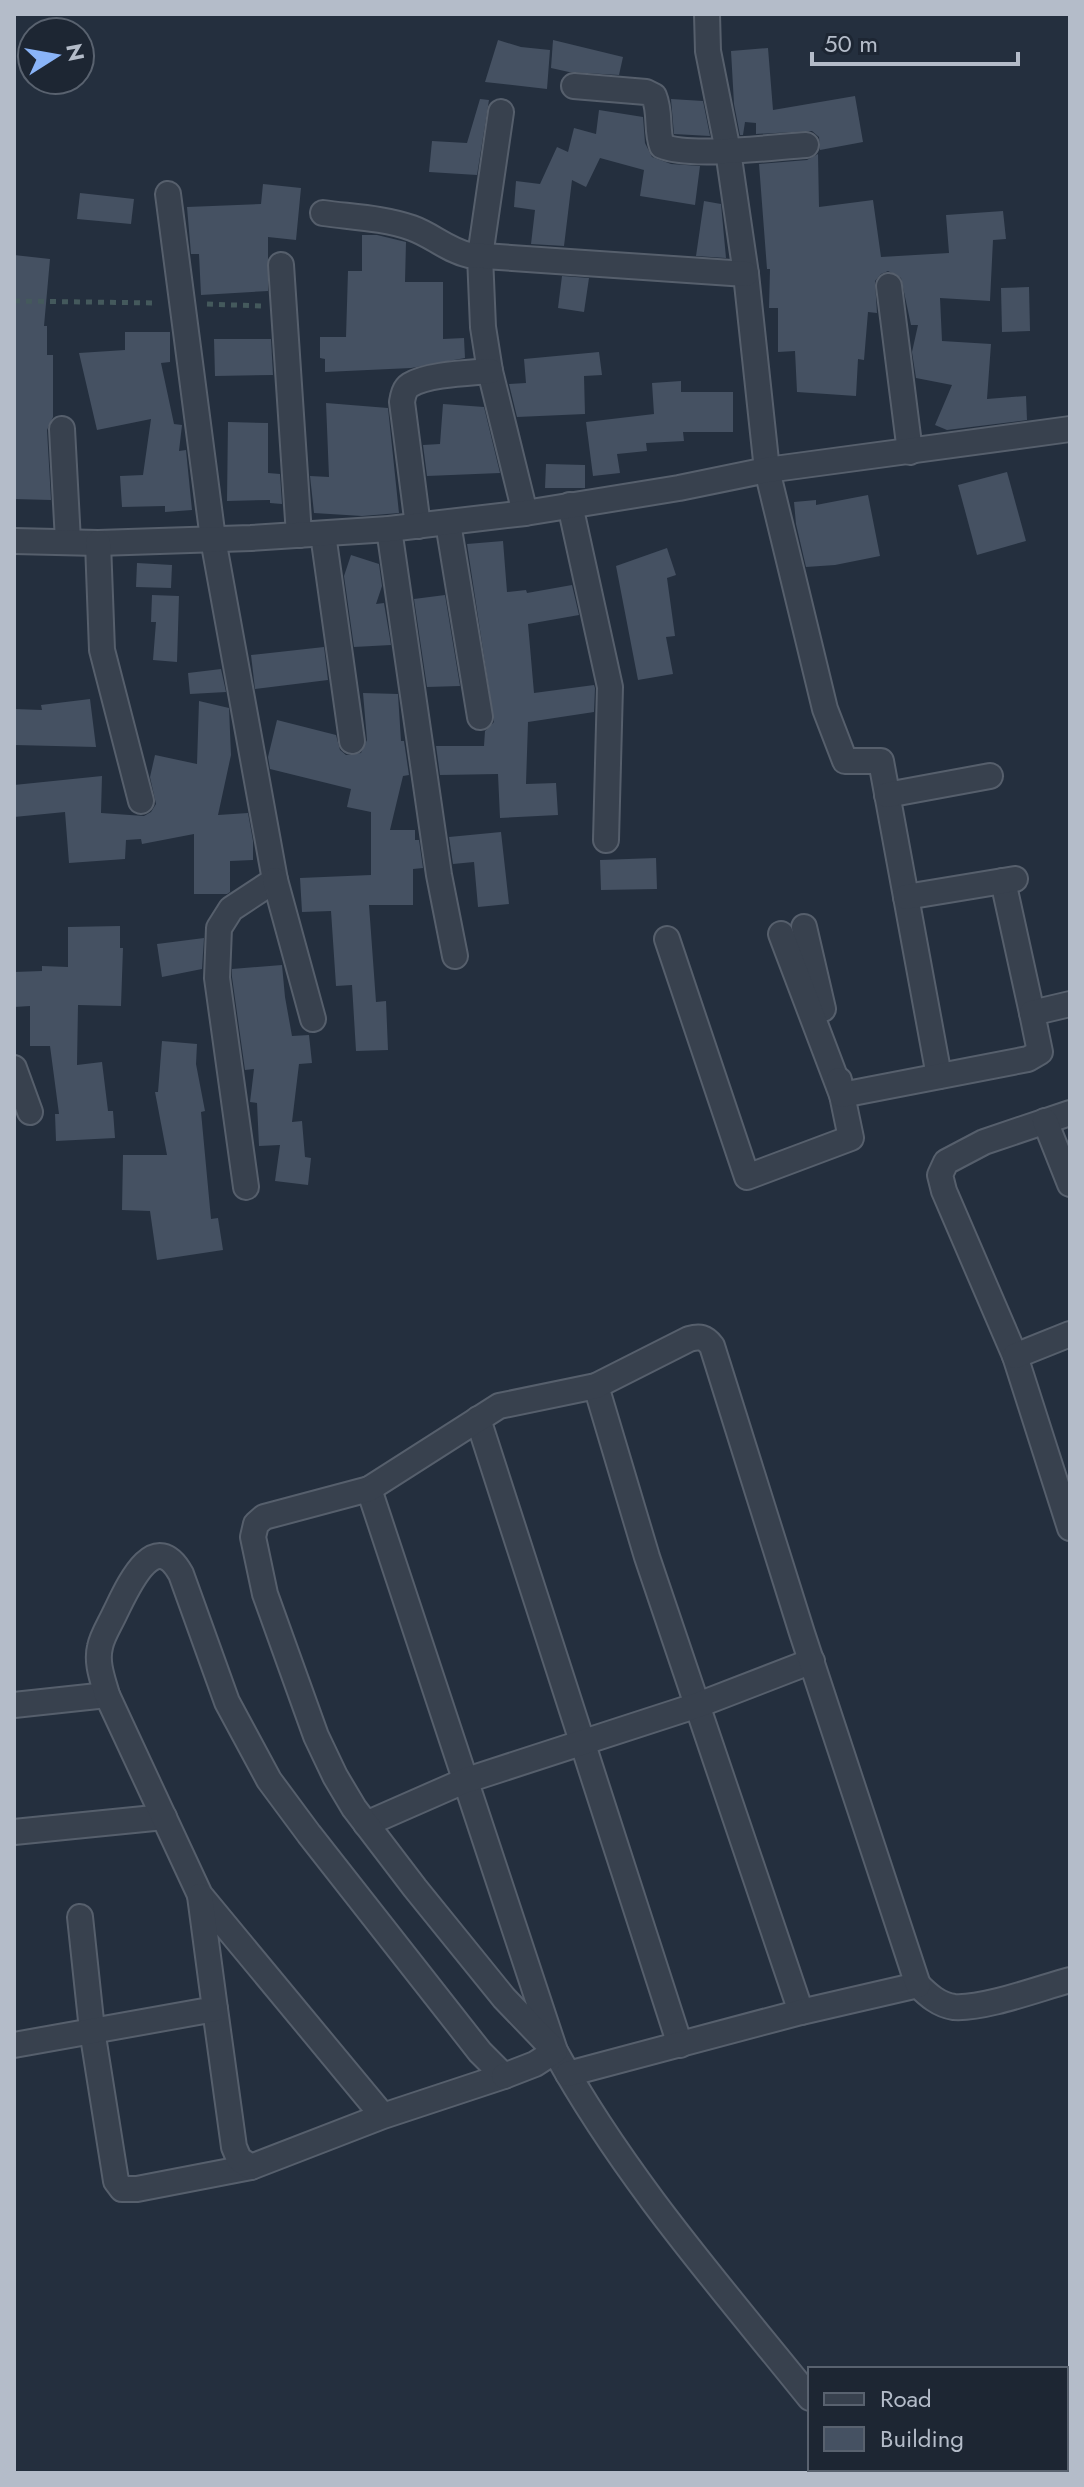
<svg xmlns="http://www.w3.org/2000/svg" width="1084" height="2487" viewBox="0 0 1084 2487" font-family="Jost,sans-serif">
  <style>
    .building { fill: #455162 }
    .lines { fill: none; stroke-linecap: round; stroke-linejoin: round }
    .street-casing { stroke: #565f6c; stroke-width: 28 }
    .path { stroke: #44595c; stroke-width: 5; stroke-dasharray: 6 6; stroke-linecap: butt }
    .street { stroke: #38414e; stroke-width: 24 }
  </style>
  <rect width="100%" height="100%" fill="#242f3e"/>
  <g class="building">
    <path d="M498,40l23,7 29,3 -3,39 -62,-7z"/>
    <path d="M553,40l70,17 -4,18 -50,-3 -18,-4z"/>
    <path d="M768,48l5,62 82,-14 8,46 -43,8 -1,-13 -7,-6 -56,3v-11l-11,-1 -2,13h-3l-6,-31 -3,-53z"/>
    <path d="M480,99l9,1 -12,75 -48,-3 3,-31 35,2z"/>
    <path d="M671,99l32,2 7,35 -36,-2z"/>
    <path d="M599,110l44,7 2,26 7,14 19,7 29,2 -5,39 -55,-9 4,-26 -44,-12 -14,29 -14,-7 -8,66 -33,-2 4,-34 -21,-3 2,-26 24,3 17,-37 11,5 6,-24 22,6z"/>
    <path d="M818,154l1,53 54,-7 8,57 68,-4 -3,-38 57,-4 3,28 -13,1 -3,61 -50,-3 2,43 49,3 -4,55 39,-3 1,24 -80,10 -12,-5 17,-40 -36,-7 -4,-26 6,-27h-7l-10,-47 -13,-7 -7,3 -6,7 2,32 -9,-1 -4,48 -6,-1 -2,37 -59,-4 -2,-41 -17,1v-44h-9l1,-39h-3l-8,-105 48,-4z"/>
    <path d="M263,184l38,4 -5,52 -28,-3v54l-67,4 -2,-41h-8l-4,-47 74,-3z"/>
    <path d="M80,193l54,6 -3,25 -54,-5z"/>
    <path d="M704,201l17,3 5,54 -30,-2z"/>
    <path d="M362,235h15l29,7 -1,40h38v57l21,-1 1,20 -54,10 -86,4v-13l-5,-1v-21h26l2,-66h14z"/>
    <path d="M14,255l36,4 -6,67h3v29h6v62l-6,13 4,70 -37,-1z"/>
    <path d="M562,276l27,2 -5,34 -26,-4z"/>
    <path d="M1029,287l1,44 -28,1 -1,-44z"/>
    <path d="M125,332h45v30l-9,1 13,61 8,1 -3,26 7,-1 6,60 -27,2v-6l-43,1 -2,-31 23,-1 8,-56 -54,11 -18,-77 46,-3z"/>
    <path d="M214,339h57l2,36 -58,1z"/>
    <path d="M599,352l3,23 -18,1 1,38 -68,3 -8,-33 17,-1 -2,-24z"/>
    <path d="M681,381v11h52v40h-50l1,9 -38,2 1,8 -30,3 3,19 -27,3 -7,-54 68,-8 -2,-31z"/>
    <path d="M326,403l62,5 11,105 -37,3 -48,-3 -4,-37 19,1z"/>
    <path d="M443,404l41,3 16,66 -73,3 -4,-31 17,-1z"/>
    <path d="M228,422l40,1v50l12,1 2,30 -12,-1v-3l-43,1z"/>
    <path d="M546,464l39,1v23h-40z"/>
    <path d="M1007,472l19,69 -49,14 -19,-70z"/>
    <path d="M868,495l12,61 -45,9 -29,2 -10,-43 -2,-22 22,-2v5z"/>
    <path d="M503,541l4,51 19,-2 1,3 45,-8 7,30 -51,9 6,69 60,-8 1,3 -1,24 -66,10 -2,62 30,-1 2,32 -58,3 -2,-44 -58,1 -4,-29h48l1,-15 9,-9 -27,-178z"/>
    <path d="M667,548l9,27 -9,3 8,58 -9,1 7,37 -35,6 -22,-114z"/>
    <path d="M351,555l28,9 3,22 -6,18 8,-1 7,42 -37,2 -10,-71z"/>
    <path d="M137,563l35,2 -1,23 -35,-1z"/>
    <path d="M152,595l27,1 -2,66 -24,-2 3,-38h-5z"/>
    <path d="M445,595l15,91 -33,1 -13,-88z"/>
    <path d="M324,647l4,33 -73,9 -4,-34z"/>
    <path d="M221,669l5,23 -36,2 -2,-21z"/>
    <path d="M363,693l35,1 3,47h3l5,34 -6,1 -13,54h25v10h4l4,28 -10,1v36h-44l7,97 10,-1 2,49 -32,1 -4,-66 -16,1 -5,-75 -29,1 -2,-34 71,-3v-63l-24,-5 4,-18 -81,-20 -2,-12 9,-37 59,15 4,15 6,5 15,-2 6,-13z"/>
    <path d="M90,699l6,48 -82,-2v-36l28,1 -1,-5z"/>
    <path d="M199,701l30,7 2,47 -13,60 30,-2 5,28v19l-23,1v31l-3,2h-33v-60l-52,10 -1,-5 -15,1 -1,19 -56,4 -4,-51 -51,5v-32l88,-9 -1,37 43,3 7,-4 5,-8 -6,-27 5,-22 42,9z"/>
    <path d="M501,832l8,72 -31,3 -4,-45 -21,2 -4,-27z"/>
    <path d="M656,858l1,31 -56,1 -1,-30z"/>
    <path d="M120,926v22h3l-2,58 -43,-1 -1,60 25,-3 6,49h5l2,27 -59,3 -1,-27h4l-9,-68h-20v-40l-16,1v-35l28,-1v-5l26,1v-40z"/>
    <path d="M204,938l-2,31 -40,8 -5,-33z"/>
    <path d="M282,965l3,32 7,39 17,-1 3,28 -13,1 -7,58 10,-1 3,36 6,1 -3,27 -33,-4 5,-36 -21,1 -2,-43 -7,-1 4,-33 -9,1 -13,-93v-8z"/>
    <path d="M162,1041l35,3 -1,20 9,47 -4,1 10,107 7,-1 5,32 -66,10 -7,-49 -28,-1 1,-55h44l-12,-63h3z"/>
  </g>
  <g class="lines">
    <g class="street-casing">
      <g id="street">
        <path d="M707,14l1,37 20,100 18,123 21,196 58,239 20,52h36l58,315"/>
        <path d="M574,86l72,6 8,4c7,17 2,34 8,50 28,12 111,1 144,-1"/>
        <path d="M501,112l-21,144 3,71 7,44 35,142"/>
        <path d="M168,194l45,345 62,341 -44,29 -12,19 -2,50 29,209"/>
        <path d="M323,213c29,4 61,5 89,15 20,7 35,22 57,27l277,19"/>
        <path d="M281,265l18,270"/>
        <path d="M889,286l21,166"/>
        <path d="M62,429l6,112"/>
        <path d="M570,505l40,182 -4,153"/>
        <path d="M448,523l32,194"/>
        <path d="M418,526l-16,-124c1,-6 2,-13 8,-17 18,-11 59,-12 80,-14"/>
        <path d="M389,529l50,346 16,81"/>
        <path d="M323,534l29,207"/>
        <path d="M14,541l84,2 153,-5 138,-9 136,-16 154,-25 88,-18 303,-41"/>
        <path d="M98,543l4,107 39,151"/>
        <path d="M887,795l103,-19"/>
        <path d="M275,880l38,139"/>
        <path d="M1003,881l29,132"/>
        <path d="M906,897l109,-18"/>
        <path d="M804,927l19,82"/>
        <path d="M667,939l80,238 104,-39 -9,-43 -61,-161"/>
        <path d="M14,1068l16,44"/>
        <path d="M839,1080l3,15 186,-36 12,-7 -8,-39 38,-9"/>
        <path d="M1070,1113l-86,29 -38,20 -6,13 4,16 71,165 55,172"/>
        <path d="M1045,1121l25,63"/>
        <path d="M1015,1356l55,-22"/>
        <path d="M596,1386l51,171 154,455"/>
        <path d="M478,1419l202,626"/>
        <path d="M369,1489l186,562c70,127 165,235 255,347"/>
        <path d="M14,1705l93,-10"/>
        <path d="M366,1824l98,-43 234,-76 114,-44"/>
        <path d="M14,1832l150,-15"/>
        <path d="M80,1917l12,113 24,151 6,8h15l114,-22"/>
        <path d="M215,2009l19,138 5,12 12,8 132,-51 121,-40 -24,-24 -171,-218 -40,-54 -42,-78 -46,-128c-27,-49 -54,15 -66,39 -5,11 -13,23 -15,34 -4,16 3,33 7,48l93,200 183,221"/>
        <path d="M14,2045l201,-36 -15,-113"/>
        <path d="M568,2074l233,-62 117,-27c10,10 21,20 36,22 31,2 86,-19 116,-27"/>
        <path d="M504,2076l31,-12 20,-13 -51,-53 -89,-110 -61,-80 -19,-32 -19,-40 -51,-142 -12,-57 3,-13 8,-7 105,-28 130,-83 97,-20 93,-47c11,-3 16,-2 23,7l90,287 116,352"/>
        <path d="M866,2469l3,4"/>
      </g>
    </g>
    <g class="path">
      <path d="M14,301l143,2"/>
      <path d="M207,304l54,2"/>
    </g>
    <use href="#street" class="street"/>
  </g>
  <rect width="1084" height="2487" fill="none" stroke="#b4bcc9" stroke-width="32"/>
  <rect x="808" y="2367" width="260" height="104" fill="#1d2633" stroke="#59626f" stroke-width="2"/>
  <rect x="824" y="2393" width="40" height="12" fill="#38414e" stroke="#59626f" stroke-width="2"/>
  <text x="880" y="2407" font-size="24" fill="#b4bcc9">Road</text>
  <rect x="824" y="2427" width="40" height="24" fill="#455162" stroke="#59626f" stroke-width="2"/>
  <text x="880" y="2447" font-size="24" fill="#b4bcc9">Building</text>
  <g transform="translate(56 56) rotate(79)"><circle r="38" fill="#1d2633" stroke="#59626f" stroke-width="2"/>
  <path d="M0-6L14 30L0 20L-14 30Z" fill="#8ab4f8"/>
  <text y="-12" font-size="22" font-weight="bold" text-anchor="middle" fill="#b4bcc9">N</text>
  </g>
  <path d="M812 52v12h206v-12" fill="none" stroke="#b4bcc9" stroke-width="4"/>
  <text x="824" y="52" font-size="24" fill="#b4bcc9" stroke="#1d2633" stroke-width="6" paint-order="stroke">50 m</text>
</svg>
